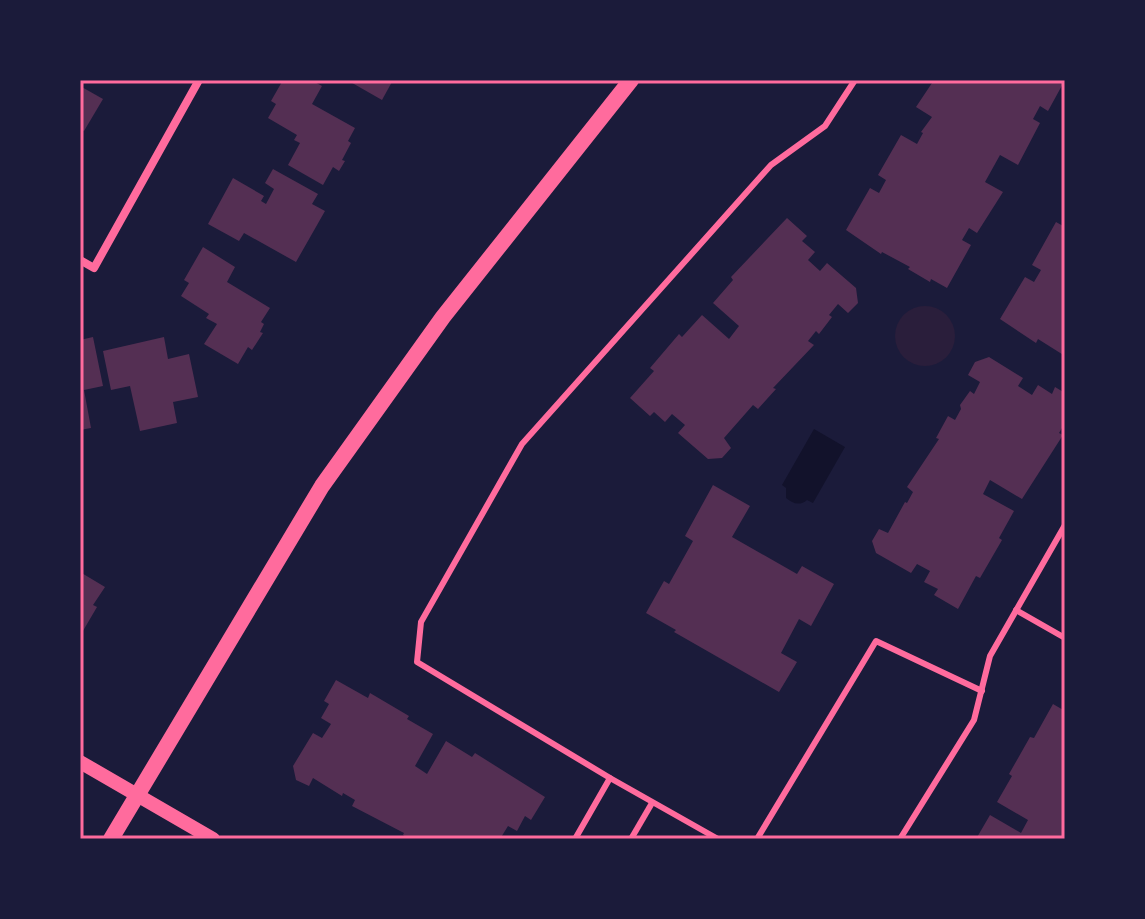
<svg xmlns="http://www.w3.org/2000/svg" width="1145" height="919" viewBox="0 0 1145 919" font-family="'Exo 2',sans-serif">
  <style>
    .green { fill: #2a1e3b }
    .water { fill: #12122b }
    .building { fill: #542f53 }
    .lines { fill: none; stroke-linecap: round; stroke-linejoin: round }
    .service { stroke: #ff6b9d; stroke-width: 6 }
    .minor { stroke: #ff6b9d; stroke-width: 8 }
    .tertiary { stroke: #ff6b9d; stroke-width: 14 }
    .secondary { stroke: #ff6b9d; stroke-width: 16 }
    .neatline { fill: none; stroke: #ff6b9d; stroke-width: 3 }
  </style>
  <rect width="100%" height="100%" fill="#1b1b3a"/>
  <circle class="green" cx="925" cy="336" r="30"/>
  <path class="water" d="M814,429l31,18 -32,56 -6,-3c-7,6 -14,4 -21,-2v-10l-4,-3z"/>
  <g class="building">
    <path d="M283,80h28l11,6 -10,18 43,24 -7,13 3,2 -9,17 3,1 -6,10 -6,-4 -10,18 -35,-20 12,-22 -6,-3 3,-5 -29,-17 8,-14 -5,-3z"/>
    <path d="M347,80h46l-11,20z"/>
    <path d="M934,80h131l-17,31 -8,-5 -7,13 7,4 -22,42 -18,-10 -15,27 18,10 -26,41 -8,-5 -7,12 9,5 -24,43 -16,-9 -1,3 -22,-13 2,-2 -28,-15 -1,2 -35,-24 24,-42 9,5 7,-13 -8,-5 23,-40 16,9 6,-11 -2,-1 11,-15 -16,-10z"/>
    <path d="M80,86l23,13 -19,32 -4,-2z"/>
    <path d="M273,169l45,25 -6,10 13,7 -29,51 -52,-29 -5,8 -31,-17 25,-46 31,18 -3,5 5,3 8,-15 -9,-6z"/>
    <path d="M787,218l20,18 -5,5 13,11 -7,8 12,11 7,-8 29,25 2,15 -10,10 -10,-9 -9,11 3,2 -13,17 -3,-3 -8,10 6,4 -41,43 3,1 -18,20 -5,-4 -29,33 7,10 -9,10 -14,1 -30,-26 7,-8 -13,-11 -7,8 -11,-10 -4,4 -20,-18 24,-27 -4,-3 29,-34 3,3 20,-22 27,24 10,-13 -26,-23 20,-23 -2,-3z"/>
    <path d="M1056,222l9,5v129l-27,-17 -2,4 -36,-24 25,-42 9,5 7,-12 -9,-5z"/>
    <path d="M203,247l32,20 -8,15 43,26 -9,14 3,2 -4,8 3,1 -11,17 -4,-3 -10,17 -34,-20 13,-20 -11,-6 3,-4 -28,-18 8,-13 -5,-3z"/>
    <path d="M93,337l10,49 -19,4 7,38 -11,2v-90z"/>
    <path d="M164,337l4,22 21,-5 9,43 -25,5 4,21 -37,8 -10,-45 -19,4 -8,-39z"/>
    <path d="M989,357l34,21 -5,8 14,9 6,-10 14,9 3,-7 10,6v30l-6,10 4,2 -41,64 -32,-19 -7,14 31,17 -15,27 3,2 -22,38 -4,-2 -18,33 -24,-14 4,-6 -14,-7 6,-11 -13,-7 -6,9 -35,-20 -4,-12 7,-12 9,4 17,-31 2,1 6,-11 -6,-5 32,-48 -3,-1 12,-22 7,4 6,-11 -1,-4 10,-14 4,3 6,-12 -12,-7 7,-13z"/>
    <path d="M713,485l37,21 -18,31 65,37 5,-8 32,18 -23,42 -12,-7 -18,34 16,9 -18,30 -105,-60 2,-2 -30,-17 18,-32 5,3 24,-43 -8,-5z"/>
    <path d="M80,572l25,15 -12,18 4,2 -17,29z"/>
    <path d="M336,680l32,18 2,-5 39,23 -2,3 26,15 -18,32 12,8 19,-33 26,16 3,-4 70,44 -14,23 -6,-4 -8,15 -9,-5 -8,13h-91l-6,-4 1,-2 -52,-27 3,-6 -12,-7 -1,3 -29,-18 -4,8 -13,-6 -3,-14 20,-33 9,5 9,-14 -10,-6 8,-14 -5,-3z"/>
    <path d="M1053,704l12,7v128h-89l14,-24 31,18 7,-13 -31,-18 15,-26 -3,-2 21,-37 4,1z"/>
  </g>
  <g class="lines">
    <g class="service">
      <path d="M1016,610l49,28"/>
      <path d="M575,839l35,-61"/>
      <path d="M631,839l21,-36"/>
      <path d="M718,839l-108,-61 -193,-116 4,-40 101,-178 249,-279 54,-39 30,-46"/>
      <path d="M757,839l119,-198 106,50"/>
      <path d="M900,839l74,-119 16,-64 75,-131"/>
    </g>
    <path class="minor" d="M80,260l14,8 105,-188"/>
    <path class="tertiary" d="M80,762l133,77"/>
    <path class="secondary" d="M111,839l211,-353 121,-169 188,-237"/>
  </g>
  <rect width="1145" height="919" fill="none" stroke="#1b1b3a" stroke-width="164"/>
  <rect x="82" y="82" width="981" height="755" class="neatline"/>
</svg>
